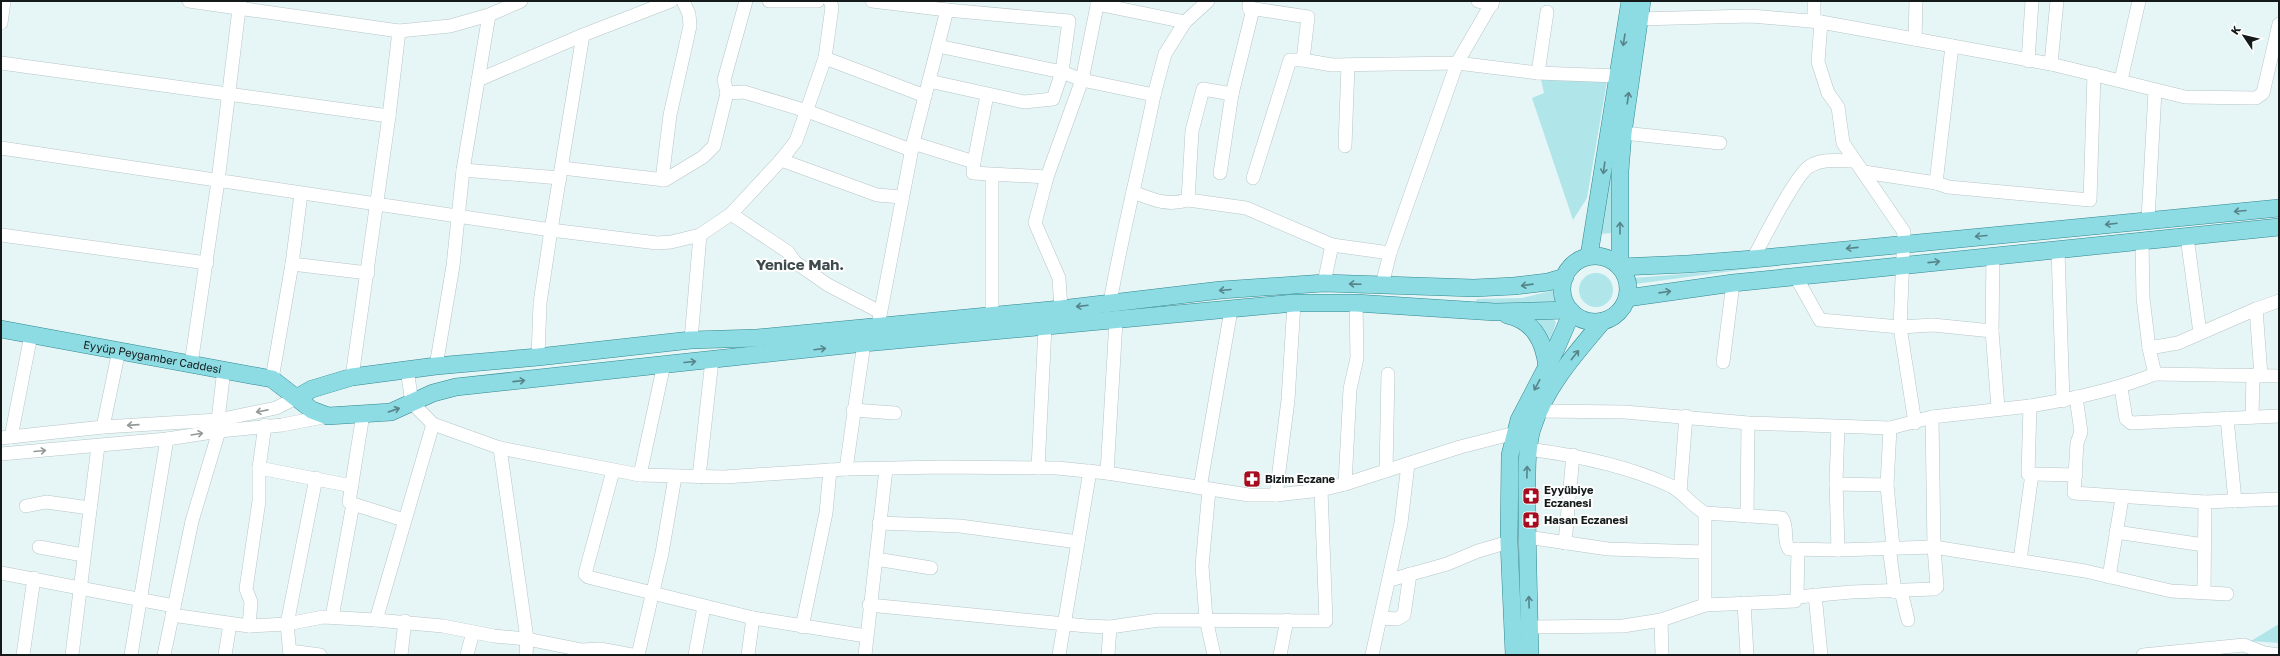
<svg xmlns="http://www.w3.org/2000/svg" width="2280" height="656" viewBox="0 0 2280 656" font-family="'Golos Text',sans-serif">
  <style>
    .green { fill: #b0e5ea }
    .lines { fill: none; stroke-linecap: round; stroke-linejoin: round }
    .minor-casing { stroke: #b7c5c7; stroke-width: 14 }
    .major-casing { stroke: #318890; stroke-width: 18 }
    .minor { stroke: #fff; stroke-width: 13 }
    .major { stroke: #8ddbe3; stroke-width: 17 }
    .oneway { stroke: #578489 }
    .oneway2 { stroke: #959898 }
    .labels { text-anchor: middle; stroke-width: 4; stroke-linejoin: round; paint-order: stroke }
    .street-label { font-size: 11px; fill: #141a1a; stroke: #fefefe }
    .poi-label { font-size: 11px; font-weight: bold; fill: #141a1a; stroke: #fefefe; text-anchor: start }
    .district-label { font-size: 15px; font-weight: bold; fill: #3e4a4c; stroke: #fefefe }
  </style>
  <rect width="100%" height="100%" fill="#e6f5f6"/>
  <g class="green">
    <path d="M1541,79l66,2 -20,117 -14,22 -41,-122 12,-5z"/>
    <path d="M1614,162l-1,71 -16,1 13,-70z"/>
    <path d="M1755,268l-120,16 -2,-3 1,-3z"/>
    <circle cx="1596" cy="290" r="17"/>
    <path d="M1555,290l3,1v12l-83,1 2,-5 45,-1z"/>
    <path d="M1552,318l4,4 -6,21 -19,-24z"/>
    <path d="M2279,624v19l-28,-2z"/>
  </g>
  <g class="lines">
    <g class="minor-casing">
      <g id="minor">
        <path d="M189,1l210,30 51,-5 39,-11 32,-14"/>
        <path d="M769,1h49"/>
        <path d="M830,1l2,6 -7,51 100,38"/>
        <path d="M872,1l75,9"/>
        <path d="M1478,1l14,4"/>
        <path d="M1097,4l88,18"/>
        <path d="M1249,4v4l59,9 -5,43 29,5 125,-2 36,-62"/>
        <path d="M1253,9l-21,85 -29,-5 -11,42 -4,69 58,8 86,37 -8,38"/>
        <path d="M1639,19l112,-3 70,6 -3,40 10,31 10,14 5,36 61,89 -4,95 15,96"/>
        <path d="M1814,21v-20"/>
        <path d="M1821,22l230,42 134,33 71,1 7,-5 16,-69"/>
        <path d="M1,23l3,-22"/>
        <path d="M1915,39l1,-38"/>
        <path d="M938,46l124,26 20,8 72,15 11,-41 20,-32 23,-21"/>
        <path d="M2028,61l4,-60"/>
        <path d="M1,63l388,53"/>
        <path d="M2051,64l6,-63"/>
        <path d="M1538,73l9,-61"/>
        <path d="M478,80l105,-45"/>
        <path d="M2121,80l18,-79"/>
        <path d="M727,93l17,-1 63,19 104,39"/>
        <path d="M1623,133l97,10"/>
        <path d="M913,143l61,19 -1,11 74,4"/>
        <path d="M1345,146l3,-81"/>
        <path d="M1,148l550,82 32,-195 88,-34"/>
        <path d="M781,160l96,35 25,2"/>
        <path d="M974,162l13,-67"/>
        <path d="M562,168l103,12 38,-23 11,-11 13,-53 -3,-13 22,-79"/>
        <path d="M463,170l97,8"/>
        <path d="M1864,172l72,11 12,4 142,13 4,-126"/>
        <path d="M1220,173l12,-79"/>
        <path d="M1253,178l37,-118h13"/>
        <path d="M662,180l8,-65 20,-89 -1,-12 -6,-13"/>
        <path d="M1936,183l16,-137"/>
        <path d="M1133,192c21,8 33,14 55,8"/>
        <path d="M731,214l57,38 7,10 33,23 52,27"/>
        <path d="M2148,220l7,-129"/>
        <path d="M1,235l206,28"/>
        <path d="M2187,237l13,96"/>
        <path d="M2142,242l1,56 6,50"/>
        <path d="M1332,245l58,8"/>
        <path d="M2058,251l5,150"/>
        <path d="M1753,259c8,-16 45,-88 57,-93 14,-8 29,-5 45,-5"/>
        <path d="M292,264l76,9"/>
        <path d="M1796,277l24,43 80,7 33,-2 59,6 6,77"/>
        <path d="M1382,285l8,-32 67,-190 81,10 80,3"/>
        <path d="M1110,303c12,-70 30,-138 44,-208"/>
        <path d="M1061,309l-2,-31 -24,-55 12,-46 35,-97 16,-79"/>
        <path d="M2256,309l5,67"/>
        <path d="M992,314v-139"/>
        <path d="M878,326l35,-183 34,-133 122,11 -7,51 -9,27 -29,3 -95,-21"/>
        <path d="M1992,331l1,-75"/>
        <path d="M691,340l9,-105"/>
        <path d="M538,357l2,-54 11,-73 106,13 14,-1 29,-7 31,-21 50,-54 15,-19 29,-83"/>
        <path d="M1723,362l10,-79"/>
        <path d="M191,364l27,-183 22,-180"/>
        <path d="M436,366l17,-100 10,-96 26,-155"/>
        <path d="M407,369l5,34 21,21 67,24 140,27 84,2 122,-8 96,-2 115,1 50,5 142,22h27l45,-5 24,-6 115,-37 55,-14"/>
        <path d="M2155,374l124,2"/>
        <path d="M352,377l37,-261 10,-85"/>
        <path d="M272,379l20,-115 9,-70"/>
        <path d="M2121,388l5,31 5,4 148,-7"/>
        <path d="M2076,397l5,35 -4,11 -3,50 131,9"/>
        <path d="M2030,406c43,-7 85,-16 125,-32l-6,-26 29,-5 78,-34 23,-8"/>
        <path d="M853,410l42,3"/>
        <path d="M1539,411l86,1 123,11 142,5 42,-11 98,-11 -2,68h4l-12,86"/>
        <path d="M2252,417l1,-42"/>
        <path d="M2227,418l8,83"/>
        <path d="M218,420l6,-51"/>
        <path d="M433,424l-57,196 67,6 51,10 33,3 55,11 18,-1 32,6"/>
        <path d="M103,427l16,-77"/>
        <path d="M1890,428l-3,57 6,62"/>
        <path d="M11,437l20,-102"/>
        <path d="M1,438l102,-11 115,-7 58,-12 22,-11"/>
        <path d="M500,448l27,191 -1,16"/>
        <path d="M1528,449c46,6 100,17 143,37 13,7 21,20 34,27l77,5c7,10 0,21 7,31l49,1 96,-3 151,24 86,20 56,3"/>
        <path d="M1,454l166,-15 52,-8 63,-6 46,-9"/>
        <path d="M259,468l93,18"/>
        <path d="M1038,468l7,-141"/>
        <path d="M846,469l18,-126"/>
        <path d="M613,471l-28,103 3,3 165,41 113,18"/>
        <path d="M1386,471l2,-97"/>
        <path d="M1107,473l9,-152"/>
        <path d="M2032,474l44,1"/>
        <path d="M640,475l24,-111"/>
        <path d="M699,477l13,-117"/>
        <path d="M1345,484l5,-95 7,-31 -1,-55"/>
        <path d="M1836,484l51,1"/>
        <path d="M1200,488l31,-178"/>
        <path d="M1209,490l-7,76 4,53 8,36"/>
        <path d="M1680,492l6,-76"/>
        <path d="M1276,495l12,-95 6,-97"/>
        <path d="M353,504l51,16"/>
        <path d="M26,506l20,-4 44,6"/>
        <path d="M1705,513v92"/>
        <path d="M1747,516l1,-93"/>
        <path d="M879,523l81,3 118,16"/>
        <path d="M2116,532l88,13"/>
        <path d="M1527,537l81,12 96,3"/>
        <path d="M1565,543l8,-88"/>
        <path d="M39,547l44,8"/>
        <path d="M1889,547l6,45"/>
        <path d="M1838,550l-2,-69 2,-54"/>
        <path d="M876,559l55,9"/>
        <path d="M1,573l173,33"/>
        <path d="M2109,577l13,-79"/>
        <path d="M1390,580l57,-16 31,-13 31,-9"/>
        <path d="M1901,591l7,29"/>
        <path d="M2204,591l1,-89 74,-3"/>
        <path d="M1815,595l6,60"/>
        <path d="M1797,597l54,-5 83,-3 3,-2 -3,-40 -2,-130"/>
        <path d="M1744,603l3,52"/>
        <path d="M869,605l218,21 23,1 49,-7 167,1 -5,-131"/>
        <path d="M172,615l77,11 38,-2 29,-146"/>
        <path d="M332,617l21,-113 -4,-2 14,-88"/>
        <path d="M1381,618l16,1 7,-4 6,-41"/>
        <path d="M1661,620l44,-15 90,-4 2,-4 1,-48"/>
        <path d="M249,626l2,-24 -5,-13 13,-88v-33l6,-43"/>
        <path d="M802,627l24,-114 4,-43"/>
        <path d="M1530,627l93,-1 38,-6 1,35"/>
        <path d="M290,651l30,4"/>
        <path d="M23,655l11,-77"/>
        <path d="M72,655l26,-209"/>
        <path d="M131,655l36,-216"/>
        <path d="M164,655l28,-134 27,-90"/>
        <path d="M225,655l5,-31"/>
        <path d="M290,655l-3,-31 36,-7 53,3"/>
        <path d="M401,655l4,-34"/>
        <path d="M467,655l6,-23"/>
        <path d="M638,655l24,-102 13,-76"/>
        <path d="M695,655l9,-48"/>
        <path d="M748,655l5,-37"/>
        <path d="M865,655l21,-186"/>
        <path d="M1059,655l31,-184"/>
        <path d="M1108,655l2,-28"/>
        <path d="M1280,655l7,-35"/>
        <path d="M1372,655l29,-132 7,-59"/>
        <path d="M2143,655l101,-10 20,8 15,2"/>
      </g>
    </g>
    <g class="major-casing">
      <g id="major">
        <path d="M1642,1l-19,132 -3,38v96l68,-3 65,-5 526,-51"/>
        <path d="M1589,256l41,-255"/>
        <circle cx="1595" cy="289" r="33"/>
        <path d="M1627,298l106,-15 546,-56"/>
        <path d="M1507,315c27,6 37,26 40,52"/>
        <path id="s1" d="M1,329l271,50 40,31 16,6 63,-4 42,-19 23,-6 408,-44 430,-40h62l139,9 75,-2"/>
        <path d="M298,397l14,-8 40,-12 84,-11 102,-9 153,-17 66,-2 304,-29 160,-19 103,-7 150,5 40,-2 34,-4 17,-5"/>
        <path d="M1514,655l-5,-113 1,-87 9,-35 36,-69 17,-39"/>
        <path d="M1530,655c-1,-52 -3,-105 -3,-157 0,-23 -1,-47 5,-69 13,-42 44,-76 71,-108"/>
      </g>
    </g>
    <use href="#minor" class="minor"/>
    <use href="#major" class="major"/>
  </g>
  <defs><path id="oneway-shaft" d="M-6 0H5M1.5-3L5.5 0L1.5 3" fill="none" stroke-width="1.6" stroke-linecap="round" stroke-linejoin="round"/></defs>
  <g class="oneway">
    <use href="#oneway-shaft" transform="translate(1624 40) rotate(99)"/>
    <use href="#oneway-shaft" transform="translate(1628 98) rotate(-82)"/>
    <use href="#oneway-shaft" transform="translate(1604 168) rotate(98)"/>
    <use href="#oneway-shaft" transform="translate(2240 211) rotate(175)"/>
    <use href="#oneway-shaft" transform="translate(2111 224) rotate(173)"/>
    <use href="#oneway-shaft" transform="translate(1620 228) rotate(-90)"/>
    <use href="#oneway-shaft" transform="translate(1981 236) rotate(175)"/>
    <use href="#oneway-shaft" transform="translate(1852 248) rotate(174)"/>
    <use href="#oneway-shaft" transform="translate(1934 262) rotate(-6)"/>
    <use href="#oneway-shaft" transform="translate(1355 284) rotate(-178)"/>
    <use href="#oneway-shaft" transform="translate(1527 285) rotate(172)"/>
    <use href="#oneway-shaft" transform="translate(1225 290) rotate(175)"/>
    <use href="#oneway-shaft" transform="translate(1665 292) rotate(-8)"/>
    <use href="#oneway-shaft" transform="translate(1082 306) rotate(173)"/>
    <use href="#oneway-shaft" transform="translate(820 349) rotate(-7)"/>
    <use href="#oneway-shaft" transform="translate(1575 355) rotate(-51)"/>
    <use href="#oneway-shaft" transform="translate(690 362) rotate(-5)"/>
    <use href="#oneway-shaft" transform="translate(519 381) rotate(-6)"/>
    <use href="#oneway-shaft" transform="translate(1537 385) rotate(118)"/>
    <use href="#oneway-shaft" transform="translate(394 410) rotate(-19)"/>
    <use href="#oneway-shaft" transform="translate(1527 472) rotate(-89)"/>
    <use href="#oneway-shaft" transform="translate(1529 602) rotate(-92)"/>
  </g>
  <g class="oneway2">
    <use href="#oneway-shaft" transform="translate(262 411) rotate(169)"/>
    <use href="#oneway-shaft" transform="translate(133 425) rotate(176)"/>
    <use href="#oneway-shaft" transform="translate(197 434) rotate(-9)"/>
    <use href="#oneway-shaft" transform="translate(40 451) rotate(-5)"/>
  </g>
  <defs>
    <g id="pharmacy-square" transform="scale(0.9)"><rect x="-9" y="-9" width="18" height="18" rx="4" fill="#a50c1e" stroke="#fefefe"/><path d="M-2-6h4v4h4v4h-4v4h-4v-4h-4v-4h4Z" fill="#fff"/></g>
  </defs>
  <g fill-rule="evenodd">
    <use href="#pharmacy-square" x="1252" y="479"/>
    <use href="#pharmacy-square" x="1531" y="496"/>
    <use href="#pharmacy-square" x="1531" y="520"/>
  </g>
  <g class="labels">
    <g class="street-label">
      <text dy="4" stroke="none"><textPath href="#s1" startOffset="154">Eyyüp Peygamber Caddesi</textPath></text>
    </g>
    <g class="poi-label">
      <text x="1265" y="483">Bizim Eczane</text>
      <text x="1544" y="494">Eyyübiye<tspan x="1544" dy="13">Eczanesi</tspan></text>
      <text x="1544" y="524">Hasan Eczanesi</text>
    </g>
    <g class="district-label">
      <text x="800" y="270">Yenice Mah.</text>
    </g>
  </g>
  <rect width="2280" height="656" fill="none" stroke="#141a1a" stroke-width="4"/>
  <g transform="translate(2244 36) rotate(305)" stroke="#fefefe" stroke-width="3" paint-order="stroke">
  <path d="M0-3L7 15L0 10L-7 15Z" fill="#141a1a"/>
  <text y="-6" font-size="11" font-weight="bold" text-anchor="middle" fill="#141a1a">K</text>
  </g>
</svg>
